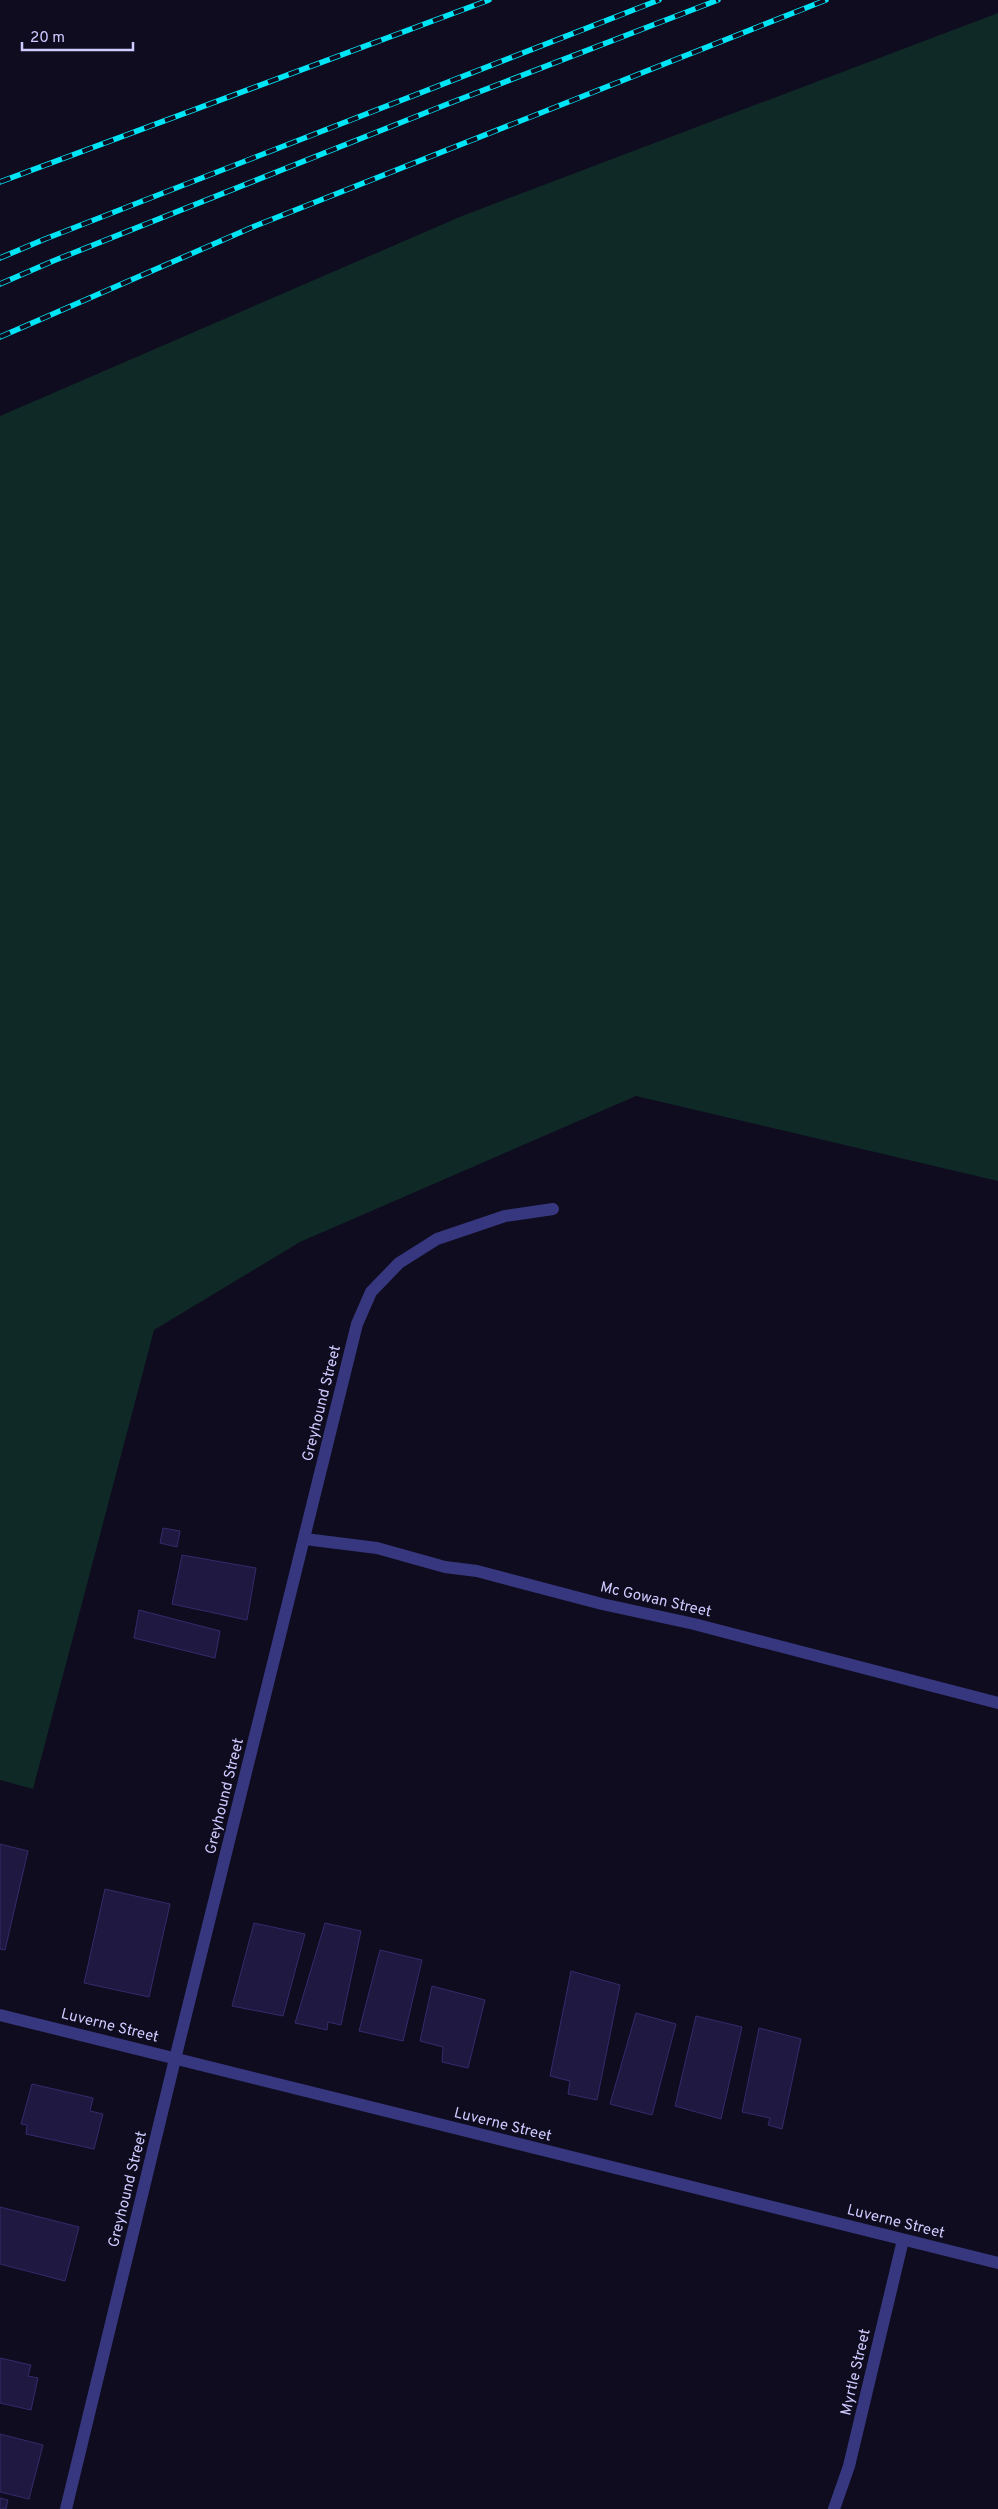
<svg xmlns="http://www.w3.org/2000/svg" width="998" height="2509" viewBox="0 0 998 2509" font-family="Overpass,sans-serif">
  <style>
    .green { fill: #0f2927 }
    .building { fill: #1f1840; stroke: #352a6c }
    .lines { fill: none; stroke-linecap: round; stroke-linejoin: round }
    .street { stroke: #37377f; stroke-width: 12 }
    .rail-casing { stroke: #00e5f5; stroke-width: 5.5 }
    .rail { stroke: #0f0c1f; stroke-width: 4; stroke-dasharray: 11; stroke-linecap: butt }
    .labels { text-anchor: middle; stroke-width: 4; stroke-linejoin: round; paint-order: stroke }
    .street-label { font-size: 15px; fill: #cfcaff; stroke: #0f0c1f }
  </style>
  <rect width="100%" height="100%" fill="#0f0c1f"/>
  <path class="green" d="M998,13v1168l-362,-85 -336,146 -146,88 -121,459 -33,-9v-1364l462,-200z"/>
  <g class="building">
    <path d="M163,1528l17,3 -3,16 -17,-4z"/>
    <path d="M182,1555l74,13 -9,52 -75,-16z"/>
    <path d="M139,1610l81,21 -5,27 -81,-20z"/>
    <path d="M0,1844l28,7 -23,99 -5,-1z"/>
    <path d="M105,1889l65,15 -21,93 -65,-14z"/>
    <path d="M254,1923l51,11 -22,82 -51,-10z"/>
    <path d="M325,1923l36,8 -20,94 -13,-3 -1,8 -32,-7z"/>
    <path d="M380,1950l42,10 -19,81 -44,-10z"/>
    <path d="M571,1971l49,14 -23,115 -29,-6 2,-13 -20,-5z"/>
    <path d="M432,1986l53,14 -17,68 -26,-6 1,-15 -23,-6z"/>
    <path d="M636,2013l40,11 -24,91 -42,-11z"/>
    <path d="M696,2016l46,11 -21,92 -46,-13z"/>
    <path d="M759,2028l42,11 -19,90 -14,-4 2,-7 -28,-6z"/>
    <path d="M32,2084l61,14 -3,13 13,3 -9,35 -68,-15 1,-9 -6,-1z"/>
    <path d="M0,2207l79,20 -14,54 -65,-17z"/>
    <path d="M0,2358l31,7 -3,11 10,2 -7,32 -31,-7z"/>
    <path d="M0,2434l43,11 -14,54 -29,-7z"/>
    <path d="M0,2498l8,2 -2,9h-6z"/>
  </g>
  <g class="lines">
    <g class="street">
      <path d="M305,1539l72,9 68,19 32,4 125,33 92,20 304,79"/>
      <path d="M0,2015l998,248"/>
      <path d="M66,2509l109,-450 182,-735 14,-32 28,-29 38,-24 68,-23 48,-7"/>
      <path d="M834,2509l15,-43 54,-226"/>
    </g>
    <g class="rail-casing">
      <g id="rail">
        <path d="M0,182l489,-182"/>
        <path d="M0,258l45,-19 614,-239"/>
        <path d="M0,284l53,-23 392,-156 273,-105"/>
        <path d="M0,337l255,-111 571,-226"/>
      </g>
    </g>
    <use href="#rail" class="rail"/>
  </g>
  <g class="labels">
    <g class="street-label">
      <text transform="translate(321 1403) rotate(-76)" y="5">Greyhound Street</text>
      <text transform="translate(656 1599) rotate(13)" y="5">Mc Gowan Street</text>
      <text transform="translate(224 1796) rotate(-76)" y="5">Greyhound Street</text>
      <text transform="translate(110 2025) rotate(14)" y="5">Luverne Street</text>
      <text transform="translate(503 2124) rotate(14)" y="5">Luverne Street</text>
      <text transform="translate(127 2189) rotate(-76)" y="5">Greyhound Street</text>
      <text transform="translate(896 2221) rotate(14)" y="5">Luverne Street</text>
      <text transform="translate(855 2372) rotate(-77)" y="5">Myrtle Street</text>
    </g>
  </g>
  <path d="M22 42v8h111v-8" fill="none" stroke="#cfcaff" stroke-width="2.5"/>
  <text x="30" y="42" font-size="15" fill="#cfcaff" stroke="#0f0c1f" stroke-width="4" paint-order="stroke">20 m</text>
</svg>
